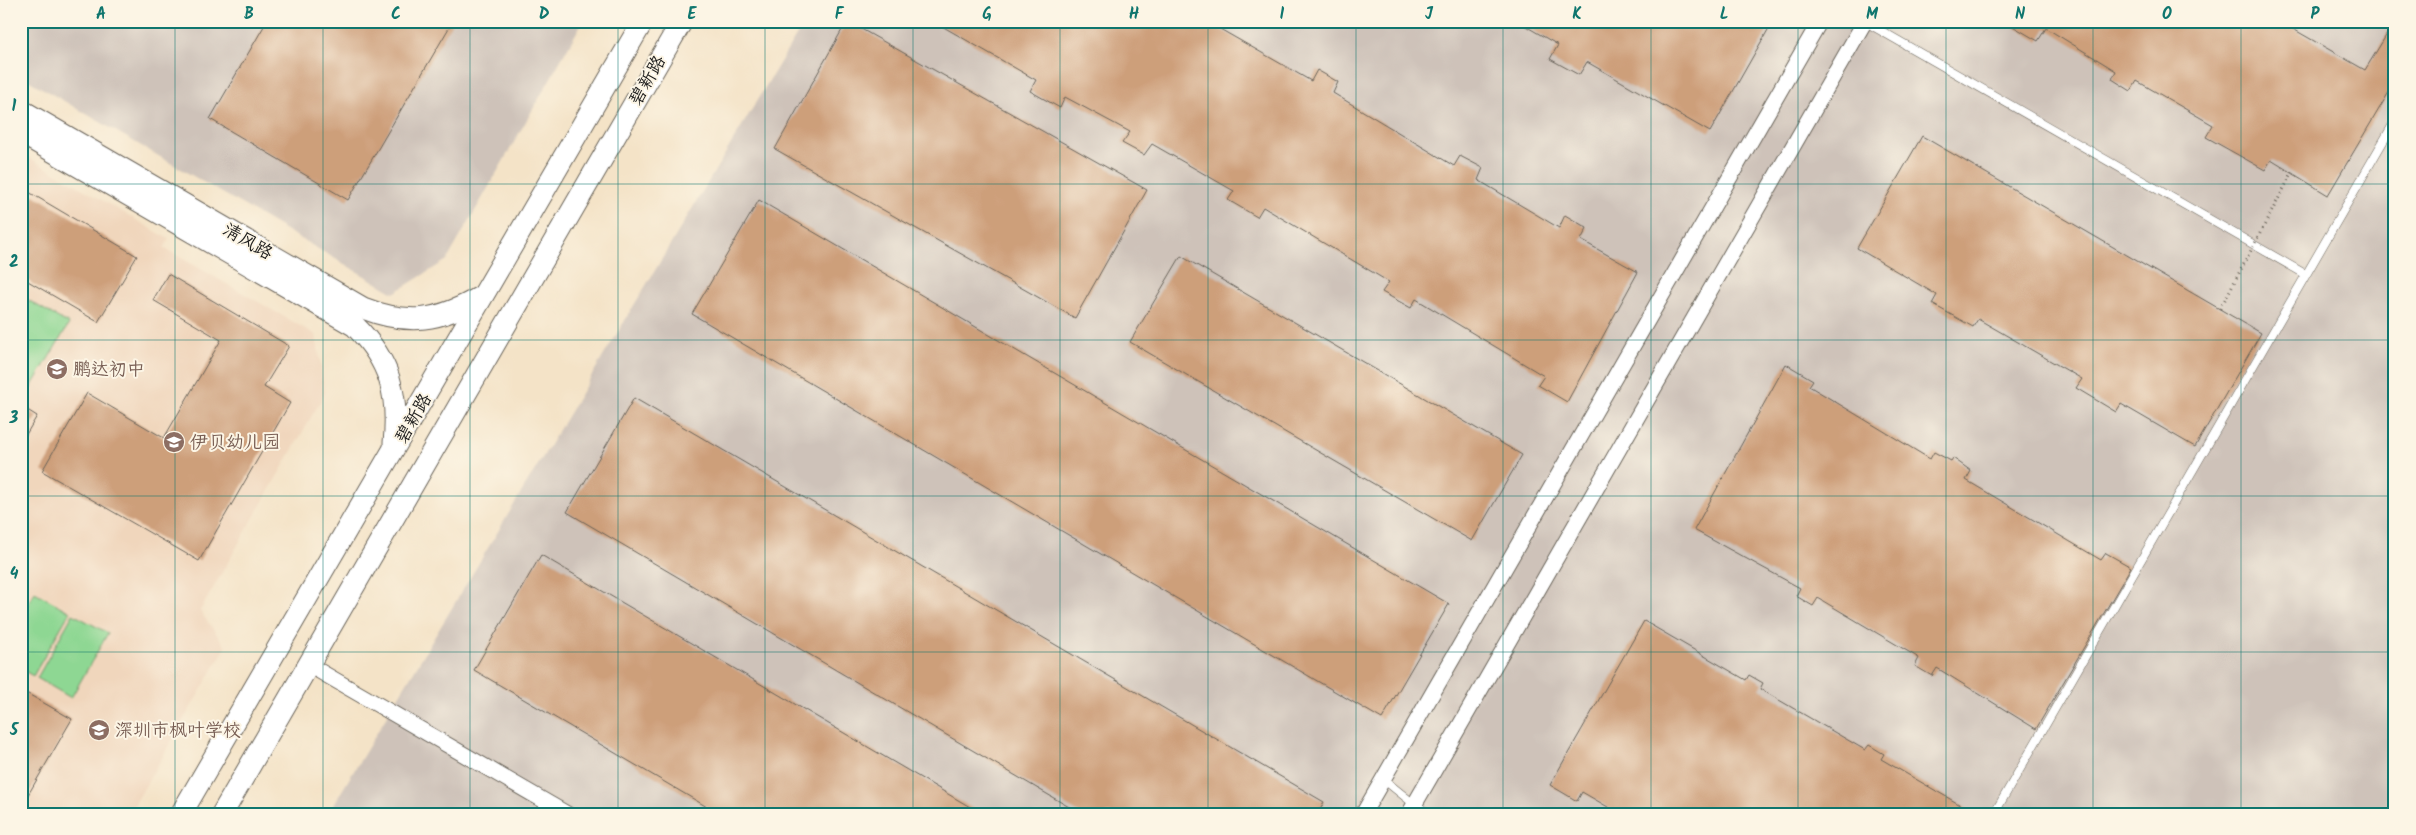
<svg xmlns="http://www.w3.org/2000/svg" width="2416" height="835" viewBox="0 0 2416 835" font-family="Kalam,'LXGW WenKai TC',sans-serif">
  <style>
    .built { fill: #f0d6bc }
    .industrial { fill: #cec2b9 }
    .green { fill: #8ed793; stroke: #557a58 }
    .building { fill: #cd9f7a }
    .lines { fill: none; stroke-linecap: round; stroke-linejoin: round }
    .lane-casing { stroke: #686258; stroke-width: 9 }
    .street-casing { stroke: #686258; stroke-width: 17 }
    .secondary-casing { stroke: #686258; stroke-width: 23 }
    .lane { stroke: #fff; stroke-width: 8 }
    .street { stroke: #fff; stroke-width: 15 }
    .secondary { stroke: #fff; stroke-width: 21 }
    .path-bridge { stroke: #686258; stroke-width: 3; stroke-dasharray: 1 4; stroke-linecap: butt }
    .grid { fill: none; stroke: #0f766e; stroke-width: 1; stroke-opacity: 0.55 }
    .labels { text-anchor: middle; stroke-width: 4; stroke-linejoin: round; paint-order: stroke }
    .street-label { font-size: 18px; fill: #1c1c1c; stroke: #fcf5e5 }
    .education-label { font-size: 18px; fill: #785e54; stroke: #fcf5e5; text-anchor: start }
    .neatline { fill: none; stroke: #0f766e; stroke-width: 2 }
    .grid-label { font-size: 16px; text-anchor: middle; font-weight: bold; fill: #0f766e }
  </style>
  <rect width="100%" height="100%" fill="#fcf5e5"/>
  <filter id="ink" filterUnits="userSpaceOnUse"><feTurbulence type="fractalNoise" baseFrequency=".02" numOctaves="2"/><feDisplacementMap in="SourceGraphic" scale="10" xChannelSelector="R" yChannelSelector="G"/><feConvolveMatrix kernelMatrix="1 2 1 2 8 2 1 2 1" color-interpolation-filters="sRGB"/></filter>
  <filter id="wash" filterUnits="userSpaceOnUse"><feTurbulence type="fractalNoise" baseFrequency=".0096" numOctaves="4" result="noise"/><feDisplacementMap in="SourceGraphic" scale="20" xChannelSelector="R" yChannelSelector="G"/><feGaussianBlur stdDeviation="1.12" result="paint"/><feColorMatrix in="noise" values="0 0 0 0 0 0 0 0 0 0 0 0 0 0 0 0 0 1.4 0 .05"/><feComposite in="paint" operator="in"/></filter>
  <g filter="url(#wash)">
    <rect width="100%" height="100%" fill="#f4e3c7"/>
    <path class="built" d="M21,153l148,86 -5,9 152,87 9,58 -125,218 26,36 -97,167h-108z"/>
    <g class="industrial">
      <path d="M21,21h562l-136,239 -53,33 -373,-217z"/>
      <path d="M805,21h1590v793h-2067z"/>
    </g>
    <g class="green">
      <path d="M21,296l48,28 -39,65 -9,-6z"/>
      <path d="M35,592l35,20 -37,64 -12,-7v-53z"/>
      <path d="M73,614l35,19 -37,65 -34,-20z"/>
    </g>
    <g id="blocks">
      <g class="building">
        <path d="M267,21h186l-105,179 -138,-81z"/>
        <path d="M847,21l300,169 -72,128 -300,-169z"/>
        <path d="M933,21h273l105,60 6,-11 21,12 -5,11 121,73 6,-10 23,12 -5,12 81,48 6,-13 22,13 -6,12 57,32 -71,130 -29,-17 6,-9 -128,-77 -5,9 -29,-16 7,-10 -126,-75 -6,10 -29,-17 6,-9 -82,-47 -8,11 -22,-12 8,-11 -65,-35 -5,11 -30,-17 6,-11z"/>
        <path d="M1517,21h256l-63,111 -123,-70 -8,13 -29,-16 8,-14z"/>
        <path d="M2004,21h275l86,49 30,-49v61l-67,113 -57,-35 -6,10 -59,-33 7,-12 -76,-44 -6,10 -19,-12 4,-8 -70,-43 -8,13z"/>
        <path d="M1922,136l339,197 -66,114 -74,-43 -5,8 -40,-24 6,-9 -104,-60 -5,8 -41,-23 5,-9 -80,-47z"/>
        <path d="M27,191l110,65 -39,66 -77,-45v-76z"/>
        <path d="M759,200l690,404 -67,115 -690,-405z"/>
        <path d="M1181,256l341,199 -50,86 -342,-199z"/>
        <path d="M168,274l121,72 -25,41 26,16 -91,158 -157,-90 45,-78 77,45 57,-98 -68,-40z"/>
        <path d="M1786,364l27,16 -4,6 121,73 4,-7 17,9 2,-3 18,13 -5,9 135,80 5,-7 25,14 -95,162 -99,-61 -5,8 -17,-10 4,-8 -101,-60 -5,8 -17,-10 4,-8 -106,-58z"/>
        <path d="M634,398l690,404 -6,12h-237l-514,-302z"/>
        <path d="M21,406l16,10 -16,27z"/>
        <path d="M541,555l441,259h-263l-245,-144z"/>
        <path d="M1644,621l102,59 3,-5 14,8 -3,6 105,61 4,-5 15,9 -3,5 95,55h-356l-38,-22 -5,9 -27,-16z"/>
        <path d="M21,690l51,29 -51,88z"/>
      </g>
    </g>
  </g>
  <g filter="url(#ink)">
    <use href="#blocks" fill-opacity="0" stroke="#686258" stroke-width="1"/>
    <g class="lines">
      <g class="lane-casing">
        <g id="lane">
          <path d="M1864,21l441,253"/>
          <path d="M1383,779l31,25 16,10"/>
          <path d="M1994,814l401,-693"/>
        </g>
      </g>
      <g class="street-casing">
        <g id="street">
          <path d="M309,665l258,149"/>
          <path d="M1363,814l457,-793"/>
          <path d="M1409,814l456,-793"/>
        </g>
      </g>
      <g class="secondary-casing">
        <g id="secondary">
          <path d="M21,110l342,198c46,18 77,13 119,-12"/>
          <path d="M21,133l334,193c35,35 44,69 39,117"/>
          <path d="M181,814l462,-793"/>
          <path d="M222,814l460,-793"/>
        </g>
      </g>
      <use href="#lane" class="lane"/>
      <use href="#street" class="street"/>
      <use href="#secondary" class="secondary"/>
      <path class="path-bridge" d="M2220,309l72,-136"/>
    </g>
  </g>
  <path class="grid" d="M175,21v793M323,21v793M470,21v793M618,21v793M765,21v793M913,21v793M1060,21v793M1208,21v793M1356,21v793M1503,21v793M1651,21v793M1798,21v793M1946,21v793M2093,21v793M2241,21v793M21,184h2374M21,340h2374M21,496h2374M21,652h2374"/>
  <defs>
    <g id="school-disc" transform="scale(1.125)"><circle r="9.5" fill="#8d6e63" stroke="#fcf5e5"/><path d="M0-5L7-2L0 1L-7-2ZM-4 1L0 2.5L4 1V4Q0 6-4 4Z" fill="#fff"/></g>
  </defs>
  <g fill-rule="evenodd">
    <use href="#school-disc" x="57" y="369"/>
    <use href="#school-disc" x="174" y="442"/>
    <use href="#school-disc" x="99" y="730"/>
  </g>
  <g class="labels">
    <g class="street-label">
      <text transform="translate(647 80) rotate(-60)" y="6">碧新路</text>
      <text transform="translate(248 241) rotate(30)" y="6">清风路</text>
      <text transform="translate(413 418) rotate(-60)" y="6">碧新路</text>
    </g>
    <g class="education-label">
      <text x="73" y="375">鹏达初中</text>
      <text x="190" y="448">伊贝幼儿园</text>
      <text x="115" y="736">深圳市枫叶学校</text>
    </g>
  </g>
  <rect width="2416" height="835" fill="none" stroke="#fcf5e5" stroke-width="55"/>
  <rect x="28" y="28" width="2360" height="780" class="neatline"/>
  <g class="grid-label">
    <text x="101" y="19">A</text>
    <text x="249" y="19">B</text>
    <text x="396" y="19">C</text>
    <text x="544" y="19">D</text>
    <text x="692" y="19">E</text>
    <text x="839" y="19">F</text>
    <text x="987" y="19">G</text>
    <text x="1134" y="19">H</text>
    <text x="1282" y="19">I</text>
    <text x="1429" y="19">J</text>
    <text x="1577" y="19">K</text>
    <text x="1724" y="19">L</text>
    <text x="1872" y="19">M</text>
    <text x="2020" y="19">N</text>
    <text x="2167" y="19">O</text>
    <text x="2315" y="19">P</text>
    <text x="14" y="111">1</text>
    <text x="14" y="267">2</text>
    <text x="14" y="423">3</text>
    <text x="14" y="579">4</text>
    <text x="14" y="735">5</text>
  </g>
</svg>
